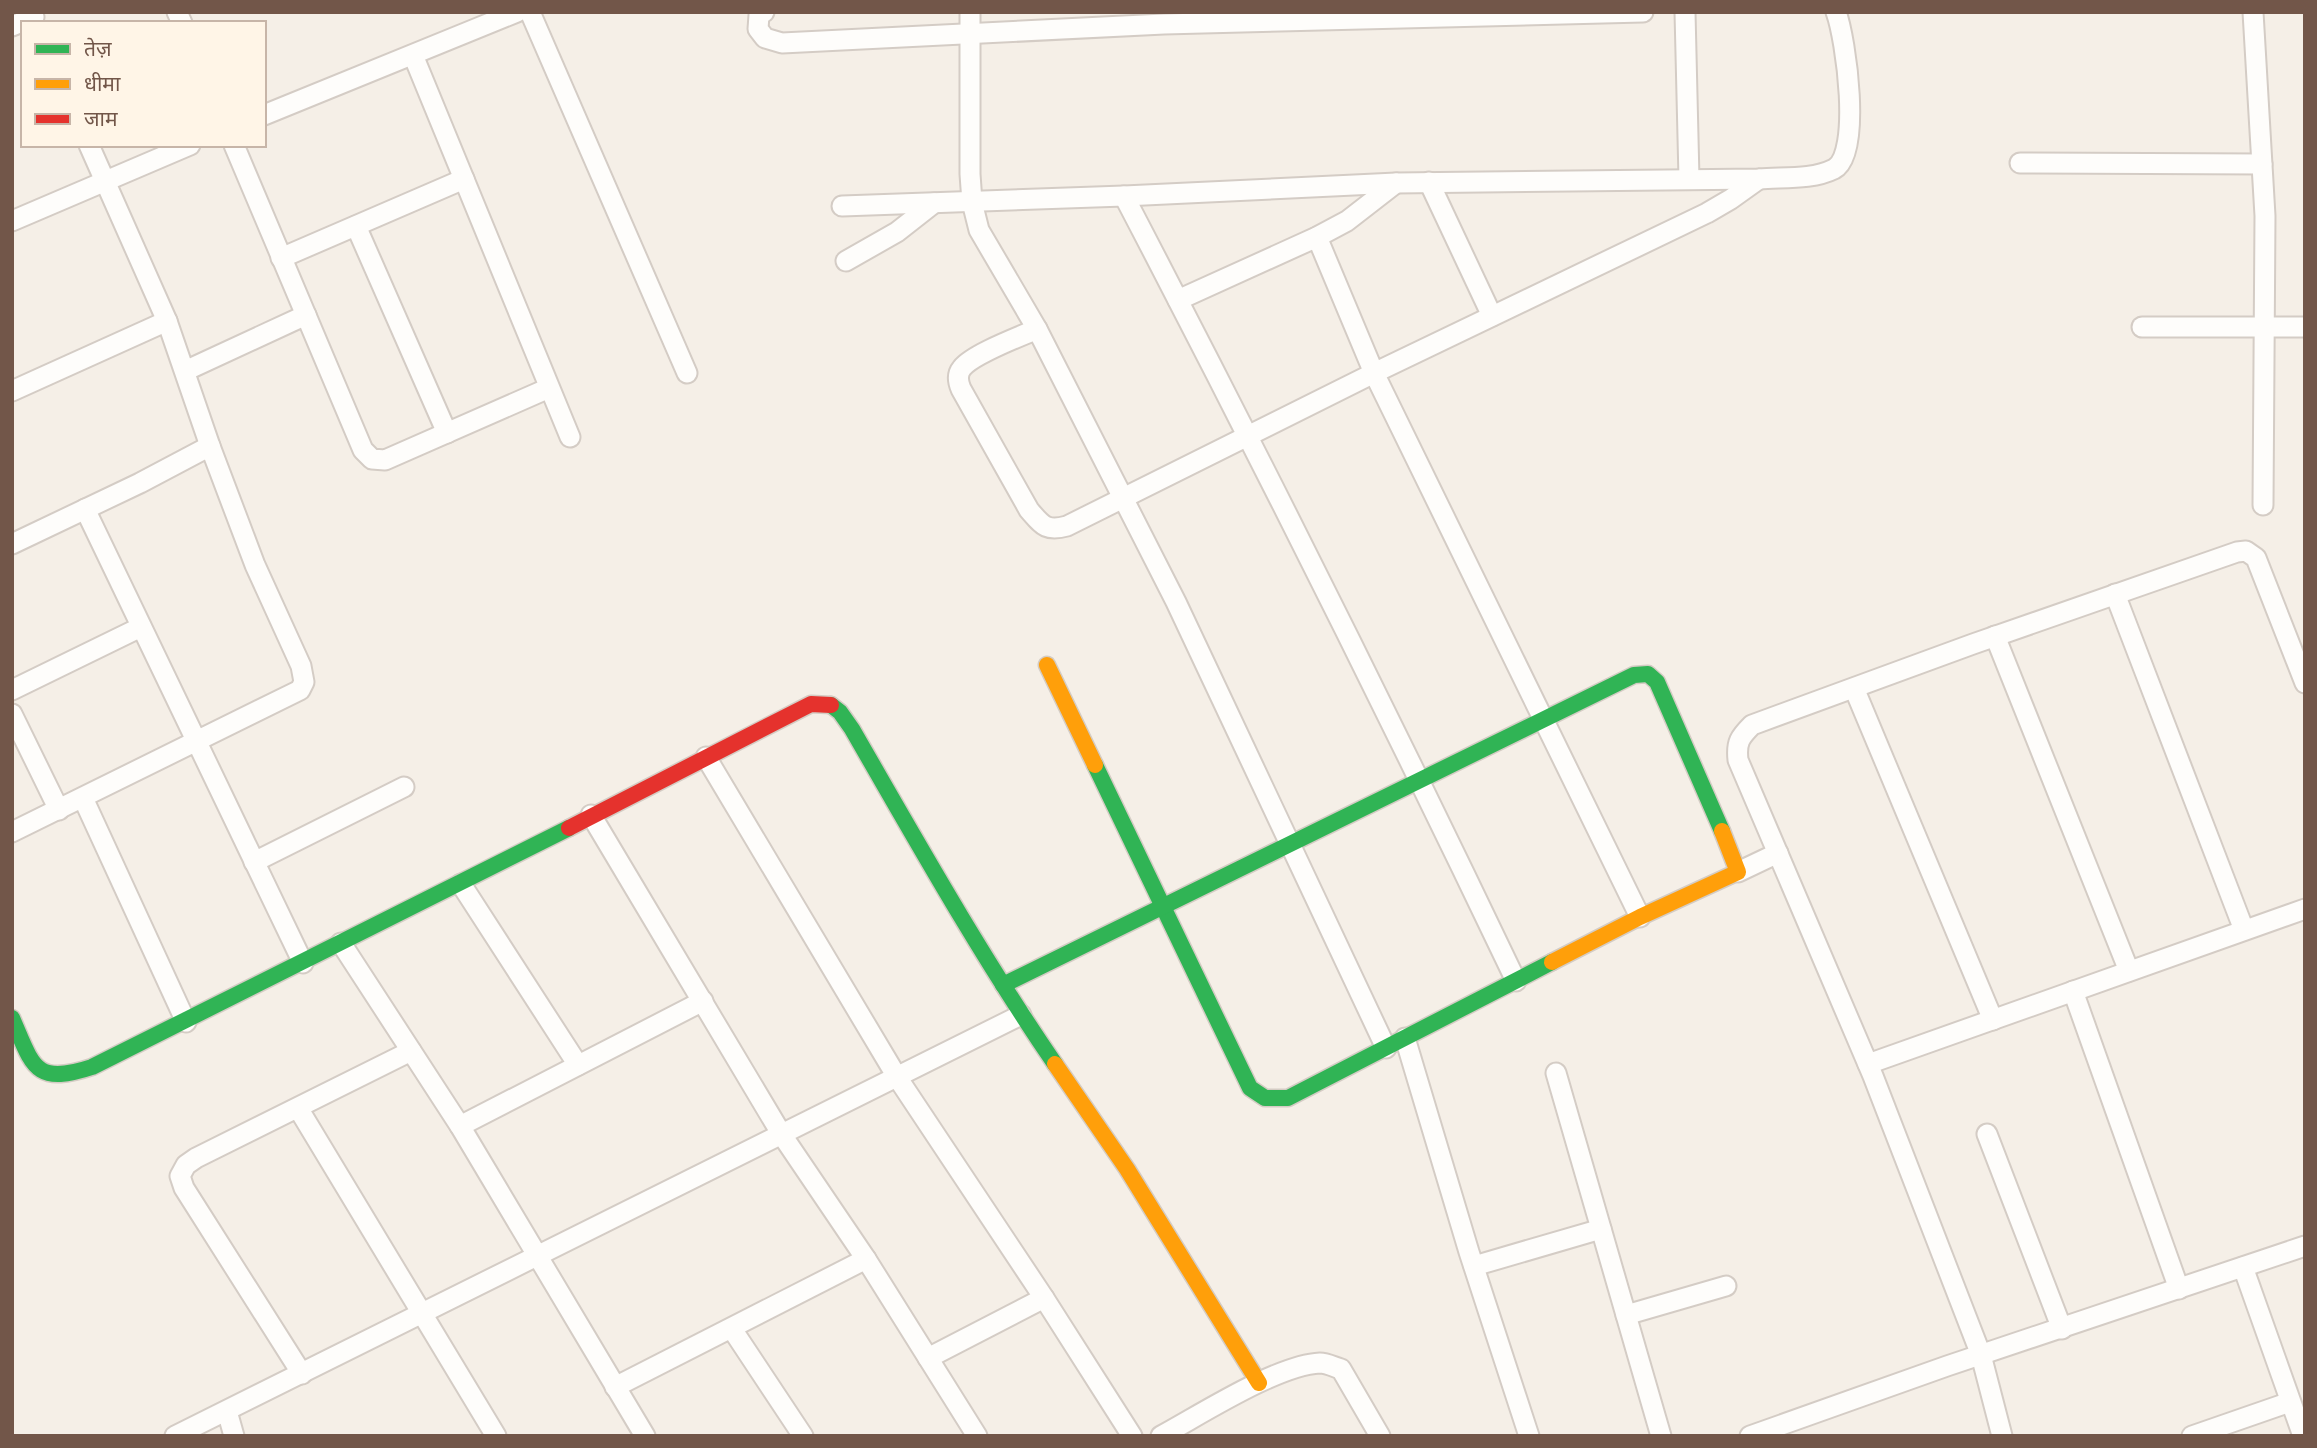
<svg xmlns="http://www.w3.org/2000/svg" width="2317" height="1448" viewBox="0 0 2317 1448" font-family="Ubuntu,'Noto Sans Devanagari',sans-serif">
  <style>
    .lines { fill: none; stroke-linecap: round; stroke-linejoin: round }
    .street-casing { stroke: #d4ccc5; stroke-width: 23 }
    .fast-casing { stroke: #d4ccc4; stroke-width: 19 }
    .slow-casing { stroke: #d4ccc4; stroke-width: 19 }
    .jam-casing { stroke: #d4ccc4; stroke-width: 19 }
    .street { stroke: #fefdfb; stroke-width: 19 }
    .fast { stroke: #30b455; stroke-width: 16 }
    .slow { stroke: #ff9f0a; stroke-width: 16 }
    .jam { stroke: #e5322d; stroke-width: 16 }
  </style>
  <rect width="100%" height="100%" fill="#f5efe7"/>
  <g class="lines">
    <g class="street-casing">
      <g id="street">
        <path d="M177,12l5,11"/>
        <path d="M530,12l157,361"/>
        <path d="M764,12l-5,3 -1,14 7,9 17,5 382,-19 479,-12"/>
        <path d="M970,12v162l2,28 7,28 58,99 139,273 210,446"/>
        <path d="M1685,12l4,167"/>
        <path d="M2253,12l12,204 -2,289"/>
        <path d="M12,26l22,-9"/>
        <path d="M413,55l157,382"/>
        <path d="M264,115l253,-103"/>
        <path d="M234,145l129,305 9,9 13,1 164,-72"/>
        <path d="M2020,163l242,1"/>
        <path d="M1429,182l63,134"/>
        <path d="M1124,196c135,259 266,521 392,785"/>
        <path d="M842,206l282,-10 272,-13 363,-4c24,-2 53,1 75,-10 28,-15 12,-130 2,-157"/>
        <path d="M12,221l178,-76"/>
        <path d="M356,226l91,207"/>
        <path d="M1317,237l57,136 266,544"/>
        <path d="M281,258l183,-79"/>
        <path d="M846,261l51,-29 37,-29"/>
        <path d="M1178,300l139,-63 30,-16 49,-38"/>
        <path d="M2142,327h163"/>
        <path d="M1037,329c-18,8 -64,25 -75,39 -5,6 -4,14 -1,21l68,121c13,15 17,22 38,16l307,-153 333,-160 24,-14 28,-20"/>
        <path d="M185,371l121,-56"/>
        <path d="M12,391l155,-70"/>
        <path d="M85,509l218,454"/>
        <path d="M12,544l128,-61 70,-37"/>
        <path d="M2115,594l129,336"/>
        <path d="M1995,636l134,335"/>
        <path d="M1854,688l139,332"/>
        <path d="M12,690l129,-63"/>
        <path d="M12,714l47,96"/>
        <path d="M706,757l191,320 147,221 88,138"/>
        <path d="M83,798l103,224"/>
        <path d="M591,815l191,320 84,124 111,177"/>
        <path d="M12,832l288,-142 4,-8 -3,-16 -46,-101 -45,-119 -43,-125 -78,-176"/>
        <path d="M254,862l150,-75"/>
        <path d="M1738,872l40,-19"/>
        <path d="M461,884l117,181"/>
        <path d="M341,943l119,183 185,310"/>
        <path d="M2073,991l106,298"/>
        <path d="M1405,1038l64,214 60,184"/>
        <path d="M1868,1064l437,-155"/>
        <path d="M1556,1073l105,363"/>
        <path d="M298,1108l198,328"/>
        <path d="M460,1126l243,-125"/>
        <path d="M1987,1134l75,195"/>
        <path d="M1474,1266l127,-37"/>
        <path d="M2243,1267l60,169"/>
        <path d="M1626,1315l100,-29"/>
        <path d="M732,1329l71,107"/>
        <path d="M928,1358l116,-60"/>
        <path d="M302,1374l-118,-186 -4,-12 6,-11 10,-7 215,-107"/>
        <path d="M615,1387l251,-128"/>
        <path d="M227,1411l7,25"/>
        <path d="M175,1436l846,-421"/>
        <path d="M1161,1436c39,-21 116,-71 159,-73 7,0 14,4 21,6l39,67"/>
        <path d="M1750,1436l197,-70 358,-120"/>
        <path d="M2002,1436l-21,-81 -108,-279 -135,-316c-2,-18 2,-23 14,-35l221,-81 264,-92 9,-1 10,7 49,125"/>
        <path d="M2192,1436l98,-34"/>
      </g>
    </g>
    <g class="fast-casing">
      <g id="fast">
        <path d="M831,705l9,7 12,17c65,113 129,227 203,335"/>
        <path d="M1095,765l155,323 15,10h23l264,-136"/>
        <path d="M1003,985l631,-310 14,-1 9,8 65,149"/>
        <path d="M12,1018c21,48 22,68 80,49l477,-239"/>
      </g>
    </g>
    <g class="slow-casing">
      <g id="slow">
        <path d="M1047,665l48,100"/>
        <path d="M1552,962l88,-45 98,-45 -16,-41"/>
        <path d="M1055,1064l72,105 132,214"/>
      </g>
    </g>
    <g class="jam-casing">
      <path id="jam" d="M569,828l242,-124 20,1"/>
    </g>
    <use href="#street" class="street"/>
    <use href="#fast" class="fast"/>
    <use href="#slow" class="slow"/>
    <use href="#jam" class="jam"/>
  </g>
  <rect width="2317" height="1448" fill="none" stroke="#725649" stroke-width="28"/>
  <rect x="21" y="21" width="245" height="126" fill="#fff5e7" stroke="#c7b5a8" stroke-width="2"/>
  <rect x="35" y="44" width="35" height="10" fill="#30b455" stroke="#c7b5a8" stroke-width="2"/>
  <text x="84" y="56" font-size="21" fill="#725649">तेज़</text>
  <rect x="35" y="79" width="35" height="10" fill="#ff9f0a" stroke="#c7b5a8" stroke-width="2"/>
  <text x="84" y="91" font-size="21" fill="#725649">धीमा</text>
  <rect x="35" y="114" width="35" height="10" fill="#e5322d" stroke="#c7b5a8" stroke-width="2"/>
  <text x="84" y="126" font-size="21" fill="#725649">जाम</text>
</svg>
